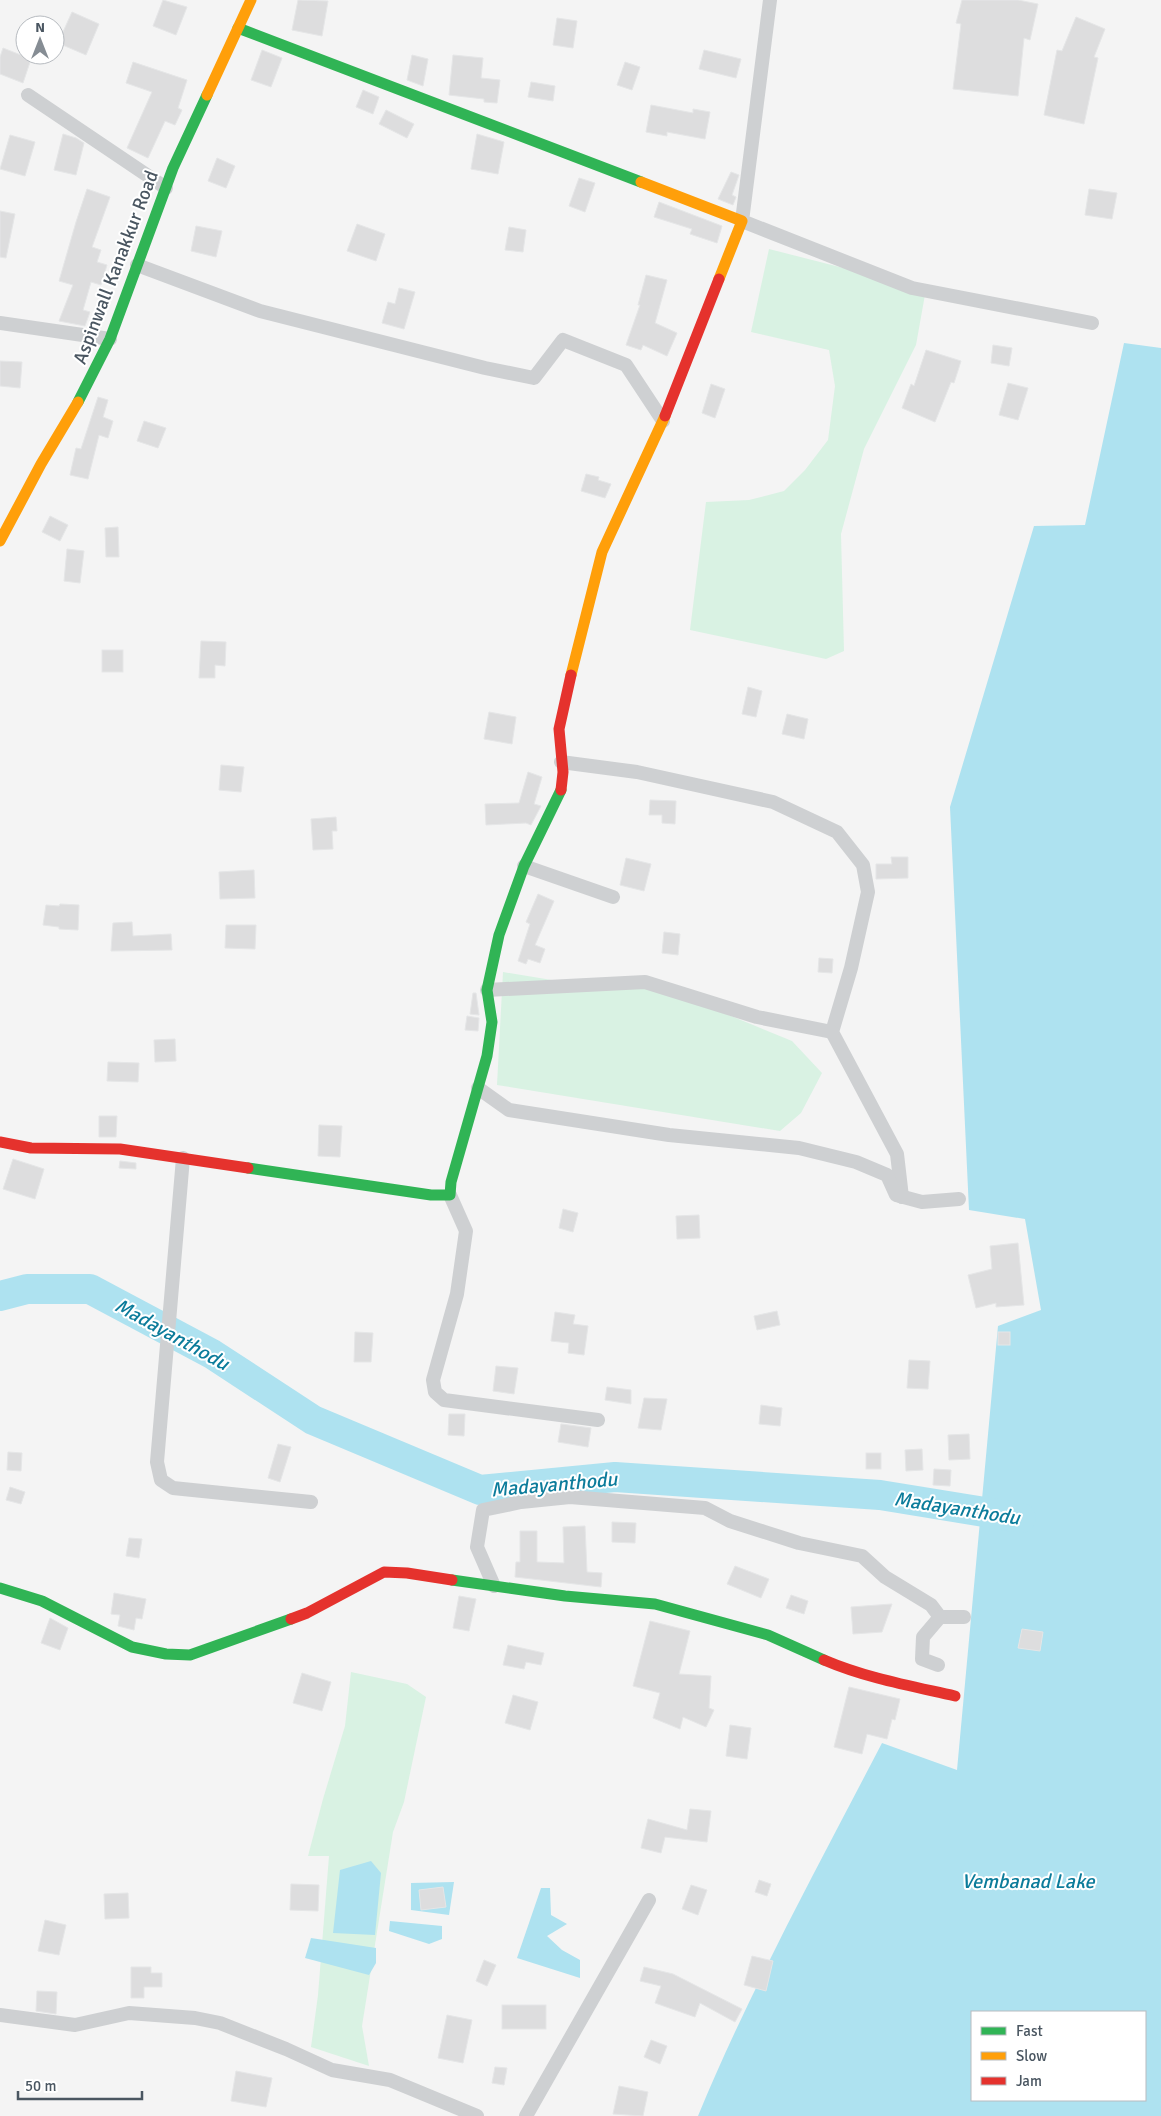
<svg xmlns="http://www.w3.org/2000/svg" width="1161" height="2116" viewBox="0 0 1161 2116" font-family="Signika,sans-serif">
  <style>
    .green { fill: #d9f2e3 }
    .water { fill: #aee2f0; fill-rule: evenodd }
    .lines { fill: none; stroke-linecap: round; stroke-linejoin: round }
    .river { stroke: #aee2f0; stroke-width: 30 }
    .building { fill: #ddddde; stroke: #e5e6e7 }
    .street { stroke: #ced0d2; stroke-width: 14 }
    .fast { stroke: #30b455; stroke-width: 11 }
    .slow { stroke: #ff9f0a; stroke-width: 11 }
    .jam { stroke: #e5322d; stroke-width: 11 }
    .labels { text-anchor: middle; stroke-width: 4; stroke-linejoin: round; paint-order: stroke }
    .street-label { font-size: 19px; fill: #4a5661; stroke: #fff }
    .water-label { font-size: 20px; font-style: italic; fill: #0c7c9b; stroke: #fff }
  </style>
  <rect width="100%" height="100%" fill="#f4f4f4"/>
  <g class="green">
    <path d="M769,249l157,40 -10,56 -52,104 -23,85 3,117 -18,8 -136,-29 16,-128 43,-2 35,-9 21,-21 23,-30 7,-54 -6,-36 -78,-18z"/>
    <path d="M503,972l85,14 80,4 124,51 30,32 -21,40 -21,18 -283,-46z"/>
    <path d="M351,1672l56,12 19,13 -22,105 -11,30 -31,194 7,40 -58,-19 7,-52 11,-139h-21l15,-57 22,-73z"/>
  </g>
  <g class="water">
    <path d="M1124,343l37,5v1768h-463c53,-128 120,-250 184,-373l75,27 41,-444 43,-16 -16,-91 -56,-9 -19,-403 84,-281 51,-1zM972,2012h173v88h-173z"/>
    <path d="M371,1861l10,12 -6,62 -42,-2 7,-63z"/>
    <path d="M454,1882l-5,33 -38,-5v-27z"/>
    <path d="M541,1888h9l1,27 16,9 -20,12 15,14 18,10v18l-63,-20z"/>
    <path d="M390,1921l52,5v13l-13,5 -40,-13z"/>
    <path d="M311,1938l65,10v15l-7,12 -64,-17z"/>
  </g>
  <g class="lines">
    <path class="river" d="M0,1296l27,-7h63l122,65 101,66 167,70 135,-13 265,18 141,23"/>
  </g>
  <g class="building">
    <path d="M163,0l24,7 -11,28 -23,-9z"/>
    <path d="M298,0l30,1 -6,35 -30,-6z"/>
    <path d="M962,0h56l20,4 -8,36 -6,-2 -6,58 -65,-7 8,-65 -5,-1z"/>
    <path d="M72,12l27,12 -13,31 -28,-12z"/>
    <path d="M1076,17l29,12 -11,28 4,1 -14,66 -40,-9 13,-65 5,1z"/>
    <path d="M557,18l20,3 -4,27 -20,-3z"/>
    <path d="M3,48l28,11 -8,24 -23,-9v-17z"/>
    <path d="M262,50l20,8 -11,29 -20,-7z"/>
    <path d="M704,50l37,9 -5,19 -37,-9z"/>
    <path d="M412,55l16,4 -5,27 -16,-6z"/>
    <path d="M453,55l30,3 -2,20 19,2 -3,23 -13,-1v-3l-35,-4z"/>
    <path d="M133,62l54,18 -9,28 4,2 -7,15 -10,-4 -17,37 -21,-10 25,-56 -26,-9z"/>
    <path d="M625,62l15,5 -8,23 -15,-5z"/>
    <path d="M531,82l24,4 -2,15 -25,-4z"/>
    <path d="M363,90l16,7 -6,17 -17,-7z"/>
    <path d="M651,105l42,8v-4l17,3 -5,27 -38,-7v4l-21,-4z"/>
    <path d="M386,110l28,14 -7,14 -28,-14z"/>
    <path d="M63,134l13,4 8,5 -8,32 -22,-5z"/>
    <path d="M477,134l27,8 -6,32 -27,-5z"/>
    <path d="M10,135l25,7 -10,34 -25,-7z"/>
    <path d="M217,158l18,8 -9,22 -18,-7z"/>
    <path d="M731,172l8,3 -7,20 4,2 -3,8 -15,-6z"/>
    <path d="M579,178l16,5 -10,29 -16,-6z"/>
    <path d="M87,189l23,8 -18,50 9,3 -4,12 10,3 -6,20 -10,-3 -8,28 7,2 -5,14 -26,-5 14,-36 -14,-4 17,-59z"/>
    <path d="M1089,189l28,4 -5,26 -27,-4z"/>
    <path d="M659,202l63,24 -5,17 -27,-9 2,-5 -38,-12z"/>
    <path d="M0,211l15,3 -9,44 -6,-1z"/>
    <path d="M357,224l28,10 -9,27 -29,-10z"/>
    <path d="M196,226l26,5 -6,26 -25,-6z"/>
    <path d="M509,227l17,3 -3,22 -18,-2z"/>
    <path d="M646,275l21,5 -12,43 22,10 -10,23 -24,-11 -2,5 -15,-5 14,-40h-2z"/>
    <path d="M399,288l16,4 -11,37 -22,-6 6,-21 7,2z"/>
    <path d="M993,345l19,3 -3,18 -18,-3z"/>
    <path d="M926,350l35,11 -7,22 -3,-1 -16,40 -33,-14 9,-24 3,2z"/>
    <path d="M0,361l22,1 -2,26 -20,-2z"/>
    <path d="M1008,383l20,5 -10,32 -19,-5z"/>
    <path d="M711,384l14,5 -10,29 -13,-5z"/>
    <path d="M98,397l10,3 -5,17 10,4 -5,17 -9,-3 -11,44 -18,-4 6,-27 5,1z"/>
    <path d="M144,421l22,7 -8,20 -21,-7z"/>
    <path d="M586,474l13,3 -1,3 13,4 -6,14 -24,-7z"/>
    <path d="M50,516l18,9 -8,16 -18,-9z"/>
    <path d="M118,527l1,30h-13l-1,-29z"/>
    <path d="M67,549l17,2 -4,32 -16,-2z"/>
    <path d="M201,641l25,1 -1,24 -10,-1v13h-16z"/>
    <rect x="102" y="650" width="21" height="22"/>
    <path d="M748,687l14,4 -6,26 -14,-3z"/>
    <path d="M489,712l27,5 -4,27 -28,-5z"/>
    <path d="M787,714l21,5 -4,20 -22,-5z"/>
    <path d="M221,765l23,2 -3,25 -22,-2z"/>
    <path d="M528,772l14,5 -8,27 7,2 -10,19 -5,-2 -40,2 -1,-21 34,-1z"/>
    <path d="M650,800l26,1 -1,23 -13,-1v-8h-13z"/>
    <path d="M336,817l1,14h-5l1,18 -20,1 -2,-31z"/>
    <path d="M891,857h17v21l-32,1v-15h16z"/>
    <path d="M626,858l25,6 -7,27 -24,-6z"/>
    <path d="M254,870l1,28 -35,1 -1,-27z"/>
    <path d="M538,894l16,7 -19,44 10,4 -5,14 -12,-4 -2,5 -8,-3 12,-37 -4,-2z"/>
    <path d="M60,904l19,1 -1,25 -19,-1v-2l-16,-2 3,-20 13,1z"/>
    <path d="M132,922l1,14 38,-2 1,16 -61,1 2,-28z"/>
    <path d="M226,925h30l-1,24 -30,-1z"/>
    <path d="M664,932l16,2 -2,21 -16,-2z"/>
    <path d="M819,958l14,1 -1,14 -14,-1z"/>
    <path d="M473,993h3l3,22 -9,-1z"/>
    <path d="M467,1016l12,2 -1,13 -13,-1z"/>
    <path d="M175,1039l1,22 -21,1 -1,-22z"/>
    <path d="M108,1062l31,1 -1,19 -31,-1z"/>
    <path d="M99,1116h18l-1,21h-17z"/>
    <path d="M319,1125l23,1 -2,31 -22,-1z"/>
    <path d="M13,1159l31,10 -9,30 -32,-10z"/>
    <path d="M120,1161l16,2v6l-17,-1z"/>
    <path d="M563,1209l15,4 -5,19 -14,-4z"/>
    <path d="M699,1215l1,23 -23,1 -1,-23z"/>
    <path d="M1018,1243l6,62 -28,2v-4l-20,5 -8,-33 24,-6 -2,-23z"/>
    <path d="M777,1311l3,14 -23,5 -3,-14z"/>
    <path d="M555,1312l20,3 -2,9 15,2 -4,29 -16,-2 1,-10 -18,-2z"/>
    <path d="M355,1332l18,1 -2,29h-17z"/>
    <rect x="998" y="1332" width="12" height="13"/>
    <path d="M909,1360l21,1 -2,28 -21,-1z"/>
    <path d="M496,1366l22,2 -4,26 -21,-3z"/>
    <path d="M607,1387l24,3v14l-26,-4z"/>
    <path d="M644,1398l23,1 -6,31 -23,-2z"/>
    <path d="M761,1405l21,3 -2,18 -21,-2z"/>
    <path d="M449,1414h16l-1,22 -16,-1z"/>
    <path d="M561,1424l30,4 -3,19 -30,-5z"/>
    <path d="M969,1434l1,25 -21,1 -1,-25z"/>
    <path d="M278,1444l13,3 -11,35 -12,-4z"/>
    <path d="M922,1449l1,21 -17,1 -1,-21z"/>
    <path d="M8,1452l14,1 -1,18 -14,-1z"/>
    <rect x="866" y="1453" width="15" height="16"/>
    <path d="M934,1469l17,1 -1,16 -17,-1z"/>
    <path d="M10,1487l15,5 -4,12 -15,-4z"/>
    <path d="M612,1522l24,1 -1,20 -23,-1z"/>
    <path d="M585,1526l2,46 15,1 -1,14 -86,-10 1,-15h4v-31h17v31l27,1 -1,-36z"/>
    <path d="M129,1538l13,1 -3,19 -13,-2z"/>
    <path d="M735,1566l34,13 -8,19 -34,-14z"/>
    <path d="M114,1593l32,6 -4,20 -6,-1 -2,12 -16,-4 2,-11 -9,-1z"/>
    <path d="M791,1595l17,6 -4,13 -18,-6z"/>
    <path d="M459,1596l17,3 -7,32 -16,-3z"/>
    <path d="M892,1604l-10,28 -29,2 -2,-27z"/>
    <path d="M50,1618l18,10 -8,22 -19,-7z"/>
    <path d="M650,1621l40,10 -11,43 32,2 -2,32 5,2 -8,17 -23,-10 -3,12 -27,-11 7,-25 -27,-7z"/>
    <path d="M1022,1629l21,3 -3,19 -22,-3z"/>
    <path d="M508,1645l36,8 -3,12 -15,-3 -2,7 -21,-4z"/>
    <path d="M302,1673l29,9 -9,29 -29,-8z"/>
    <path d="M849,1687l51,12 -5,21 -3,-1 -5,20 -20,-5 -5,20 -28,-7z"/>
    <path d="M513,1695l25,7 -8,28 -25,-7z"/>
    <path d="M730,1725l21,3 -4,31 -21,-3z"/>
    <path d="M690,1809l21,2 -4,31 -42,-5 -4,16 -20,-5 7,-29 39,11z"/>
    <path d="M759,1880l12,4 -4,12 -12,-4z"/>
    <path d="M291,1884l28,1 -1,26 -28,-1z"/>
    <path d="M691,1885l16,5 -9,25 -16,-6z"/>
    <path d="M443,1887l3,20 -25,3 -2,-20z"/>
    <path d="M128,1893l1,25 -24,1 -1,-25z"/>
    <path d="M45,1920l21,5 -7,30 -21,-4z"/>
    <path d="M752,1956l21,5 -7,30 -22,-6z"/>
    <path d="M484,1960l12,5 -9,21 -11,-5z"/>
    <path d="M131,1967h20v6h11v14h-18v11h-13z"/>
    <path d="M644,1967l29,7 69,35 -7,13 -35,-19 -5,14 -40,-14 6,-17 -21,-5z"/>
    <path d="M37,1991l20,1 -1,22 -20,-3z"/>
    <rect x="502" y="2005" width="44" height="24"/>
    <path d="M447,2015l25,5 -9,43 -25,-5z"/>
    <path d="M651,2040l16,6 -7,18 -16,-7z"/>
    <path d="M495,2067l12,1 -3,17 -12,-2z"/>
    <path d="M236,2071l36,7 -6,29 -35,-6z"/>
    <path d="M619,2086l29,6 -5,24 -30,-2z"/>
  </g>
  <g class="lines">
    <g class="street">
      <path d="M770,0l-28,221 170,67 180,35"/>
      <path d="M28,95l138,93"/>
      <path d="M137,265l123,46 225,57 49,10 29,-38 63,25 37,56"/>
      <path d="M0,323l110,16"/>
      <path d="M561,762l76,10 136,30 64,30 26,33 5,27 -17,76 -19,64 65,122 5,43"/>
      <path d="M524,866l89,31"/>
      <path d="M487,990l158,-8 112,35 75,15"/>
      <path d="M478,1088l31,22 160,25 130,13 57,14 31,13 9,20 26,7 37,-3"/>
      <path d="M183,1158l-26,304 4,18 12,8 138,14"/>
      <path d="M450,1195l16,36 -9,63 -24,86 2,12 9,8 154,20"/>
      <path d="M494,1586l-17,-39 6,-37 38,-8 49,-5 135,11 25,13 69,22 63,13 23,21 46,28 9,12h24"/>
      <path d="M938,1665l-16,-6 1,-22 17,-20"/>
      <path d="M0,2015l75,10 54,-12 66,5 25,5 66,26 46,21 58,10 87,36"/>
      <path d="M526,2116l123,-216"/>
    </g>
    <g class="fast">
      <path d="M238,28l403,154"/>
      <path d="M78,402l32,-63 63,-171 34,-73"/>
      <path d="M248,1168l183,27h19l1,-13 36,-126 5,-34 -5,-32 12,-55 25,-69 37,-76"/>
      <path d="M452,1580l113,16 90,8 113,31 56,25"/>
      <path d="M0,1588l42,13 90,46 34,7 24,1 101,-36"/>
    </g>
    <g class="slow">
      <path d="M207,95l44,-95"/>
      <path d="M641,182l101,39 -23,58"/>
      <path d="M0,541l41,-77 37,-62"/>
      <path d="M571,675l31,-123 63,-136"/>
    </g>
    <g class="jam">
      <path d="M665,416l54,-137"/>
      <path d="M561,790l2,-18 -4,-43 12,-54"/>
      <path d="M0,1142l31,6 89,1 128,19"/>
      <path d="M291,1619l16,-6 77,-41 23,1 45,7"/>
      <path d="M824,1660c42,18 87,26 131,36"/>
    </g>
  </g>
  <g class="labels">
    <g class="street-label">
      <text transform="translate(115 267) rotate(-69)" y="7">Aspinwall Kanakkur Road</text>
    </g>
    <g class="water-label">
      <text transform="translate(172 1334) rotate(29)" y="7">Madayanthodu</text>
      <text transform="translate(554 1484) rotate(-5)" y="7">Madayanthodu</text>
      <text transform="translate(957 1508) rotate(9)" y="7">Madayanthodu</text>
      <text x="1028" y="1888">Vembanad Lake</text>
    </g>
  </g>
  <rect x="971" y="2011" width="175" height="90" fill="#ffffff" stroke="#b7bbc0"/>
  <rect x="981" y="2027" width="25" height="8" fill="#30b455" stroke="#b7bbc0"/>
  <text x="1016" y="2036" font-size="15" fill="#4a5661">Fast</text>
  <rect x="981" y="2052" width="25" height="8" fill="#ff9f0a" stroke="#b7bbc0"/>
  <text x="1016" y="2061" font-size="15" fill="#4a5661">Slow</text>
  <rect x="981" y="2077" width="25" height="8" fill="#e5322d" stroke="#b7bbc0"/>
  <text x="1016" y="2086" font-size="15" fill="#4a5661">Jam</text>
  <g transform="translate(40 40)"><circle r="24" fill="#ffffff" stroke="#b7bbc0"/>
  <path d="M0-4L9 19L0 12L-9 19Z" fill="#868d94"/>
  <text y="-8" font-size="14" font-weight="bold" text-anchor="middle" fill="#4a5661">N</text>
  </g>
  <path d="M18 2091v8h124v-8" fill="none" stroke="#4a5661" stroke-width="2.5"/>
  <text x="25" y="2091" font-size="15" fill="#4a5661" stroke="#ffffff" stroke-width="4" paint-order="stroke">50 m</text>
</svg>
